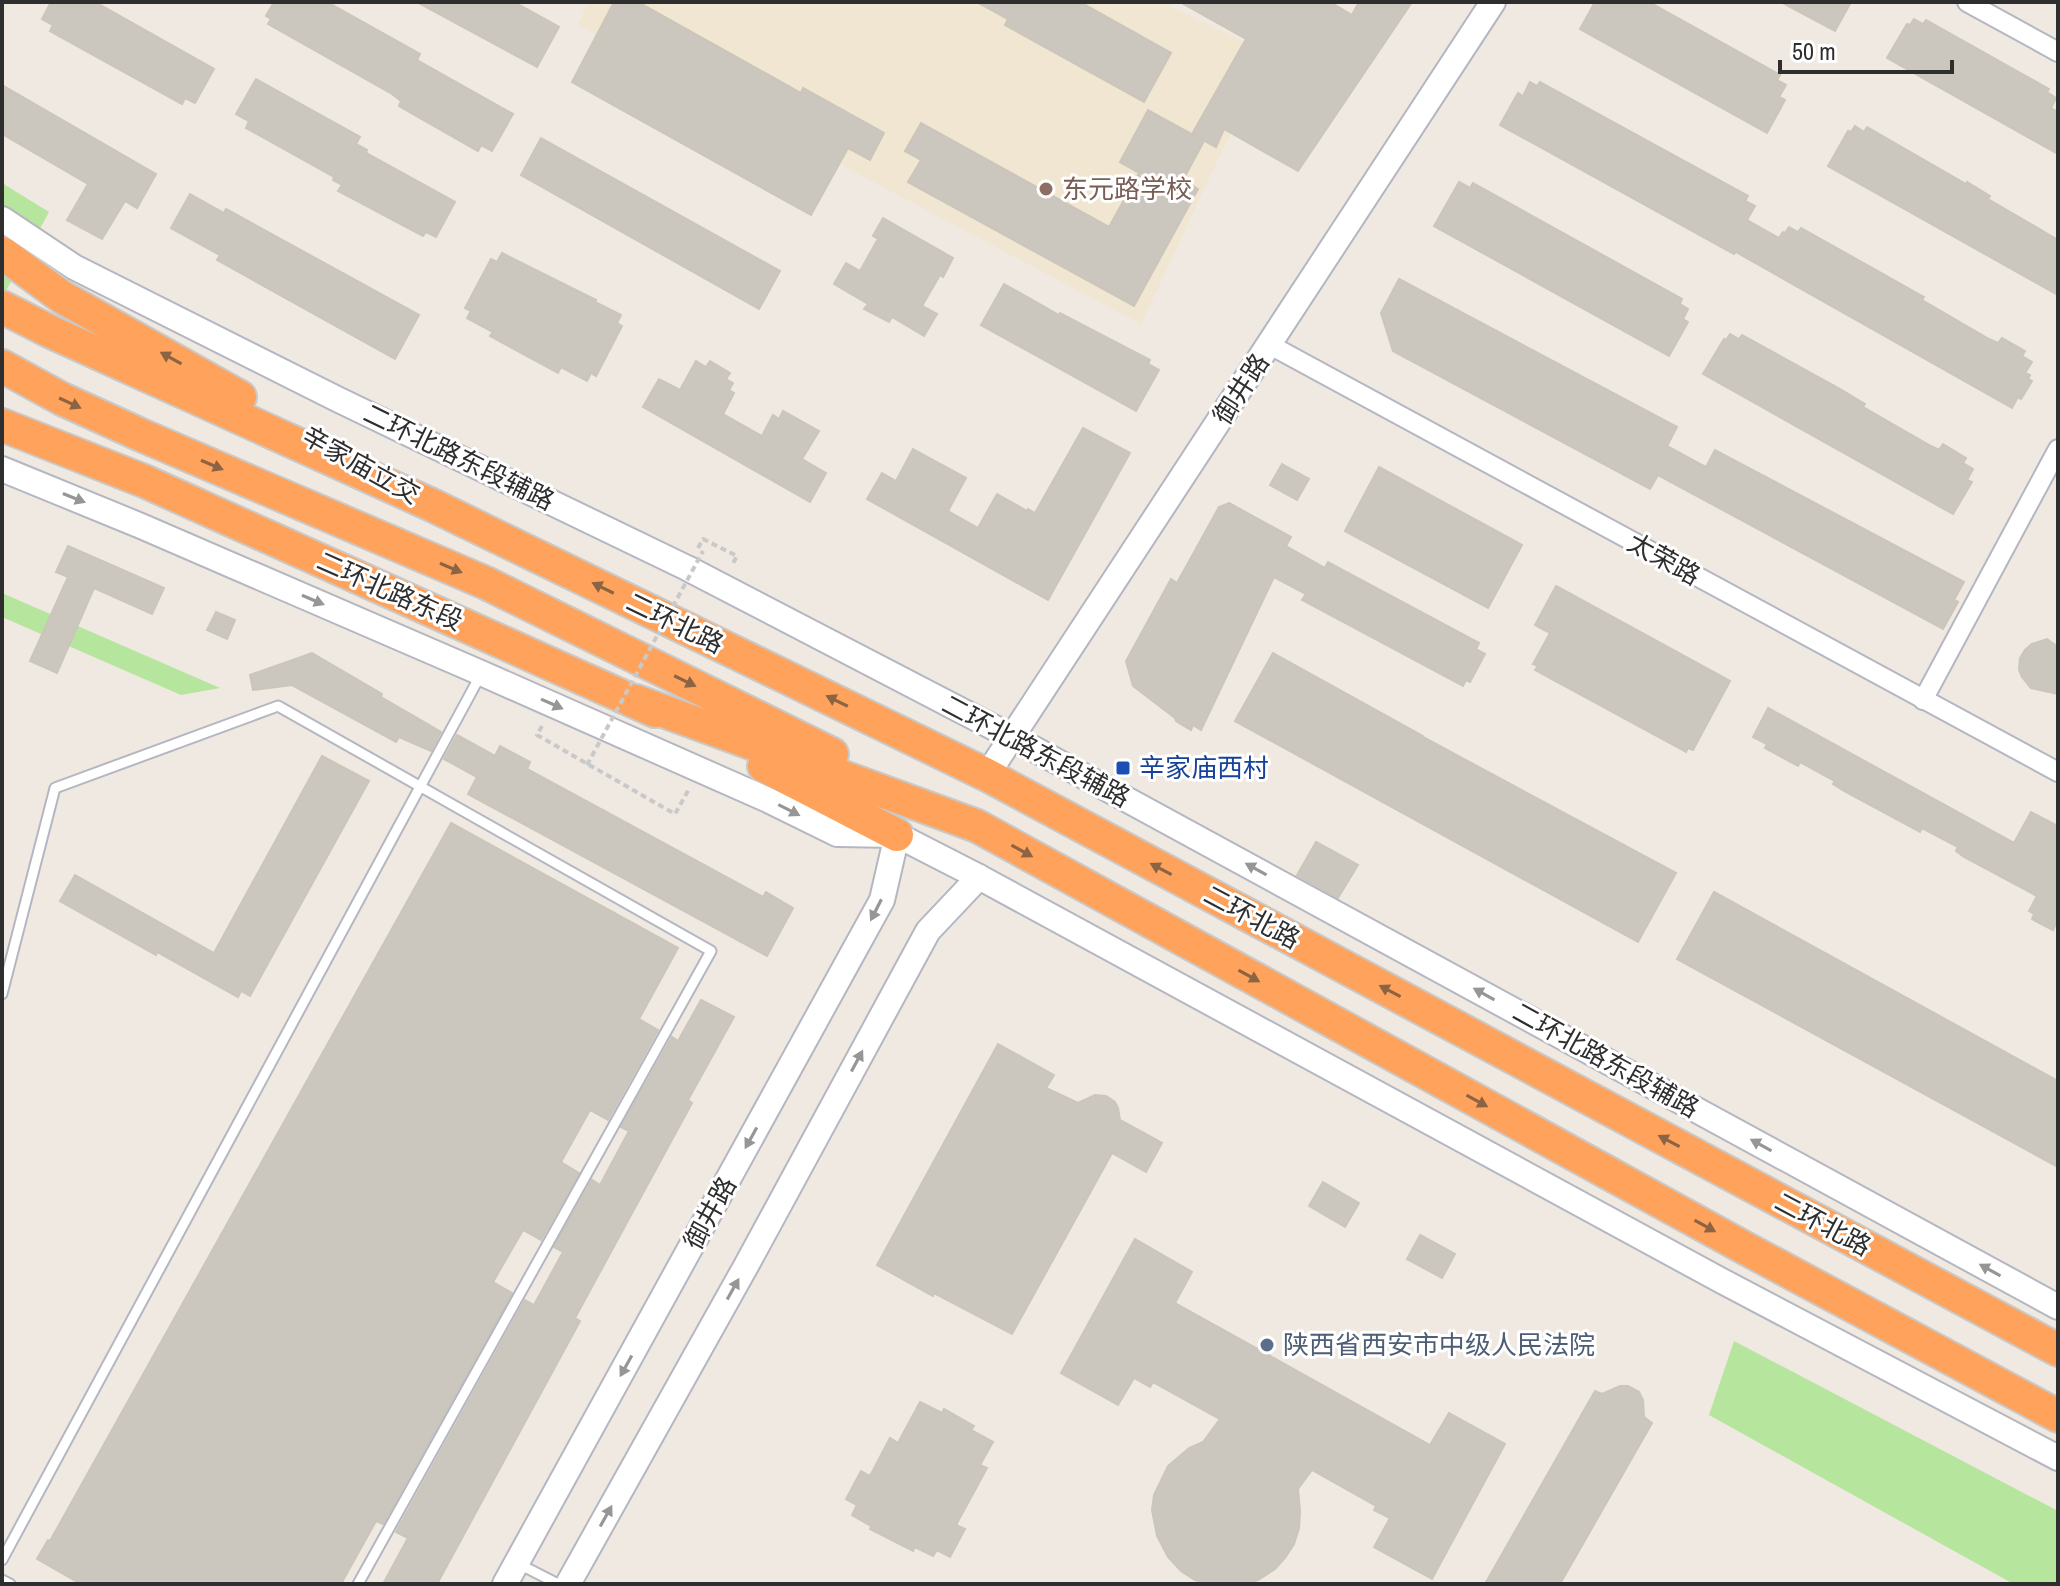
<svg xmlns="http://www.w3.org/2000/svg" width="2060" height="1586" viewBox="0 0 2060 1586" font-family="'Archivo Narrow','Noto Sans SC',sans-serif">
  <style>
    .education { fill: #f0e6d1 }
    .green { fill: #b6e59e }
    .building { fill: #cbc7bf; stroke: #cbc5ba; stroke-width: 2 }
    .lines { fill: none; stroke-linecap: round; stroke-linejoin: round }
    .lane-casing { stroke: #b4b7c1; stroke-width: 13 }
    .street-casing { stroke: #b4b7c1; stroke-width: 22 }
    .secondary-casing { stroke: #b4b7c1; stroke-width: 28 }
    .highway-casing { stroke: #c9c9c9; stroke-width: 36 }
    .path { stroke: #c9c9c9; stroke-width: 4; stroke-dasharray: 6 4; stroke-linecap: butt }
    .lane { stroke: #fff; stroke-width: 9 }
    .street { stroke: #fff; stroke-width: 18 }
    .secondary { stroke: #fff; stroke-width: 24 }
    .highway { stroke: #ffa35c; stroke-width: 32 }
    .path-bridge { stroke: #c9c9c9; stroke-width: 4; stroke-dasharray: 6 4; stroke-linecap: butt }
    .oneway { fill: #8c6343 }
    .oneway2 { fill: #969696 }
    .education-dot { fill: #8d6e63; stroke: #fff; stroke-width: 3 }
    .transit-dot { fill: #1a4fb4; stroke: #fff; stroke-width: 3 }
    .service-dot { fill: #5c6f8a; stroke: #fff; stroke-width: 3 }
    .labels { text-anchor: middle; stroke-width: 6; stroke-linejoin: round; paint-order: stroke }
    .education-label { font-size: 26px; fill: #785e54; stroke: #fff; text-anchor: start }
    .street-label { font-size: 26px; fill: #2e2e2e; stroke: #fff }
    .transit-label { font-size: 26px; fill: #164399; stroke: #fff; text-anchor: start }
    .service-label { font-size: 26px; fill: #4e5e75; stroke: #fff; text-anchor: start }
  </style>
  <rect width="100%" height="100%" fill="#efe9e1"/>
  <path class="education" d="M588,2h573l107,51 -127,271 -563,-299z"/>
  <g class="green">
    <path d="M2,183l47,29 -47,86z"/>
    <path d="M2,593l218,95 -39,7 -179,-78z"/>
    <path d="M1734,1341l324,170v73h-44l-4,-2 -301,-167z"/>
  </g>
  <g class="building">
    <path d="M51,2h44l119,67 -19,34 -10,-5 -3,6 -132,-73 3,-6 -11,-6z"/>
    <path d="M274,2h53l93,52 -3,6 96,54 -21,37 -11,-6 -3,6 -79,-45 2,-5 -9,-7 -124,-70 3,-5 -5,-3z"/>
    <path d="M417,2h97l45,25 -22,40z"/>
    <path d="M614,2h24l163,91 2,-5 81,45 -14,27 -22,-12 -37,67 -239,-133z"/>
    <path d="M977,2h103l91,51 -27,49 -139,-77 3,-6z"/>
    <path d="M1180,2h150l22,13 7,-13h53l-114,169 -74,-42 -8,18 -24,-13 54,-95z"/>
    <path d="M1595,2h54l131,73 -3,5 9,5 -7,12 6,3 -18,33 -187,-104z"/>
    <path d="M1781,2h70l-16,29z"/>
    <path d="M1914,19l9,5 3,-4 123,69 -2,3 9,6 -5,10 7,4v42l-171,-96 20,-34 3,1z"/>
    <path d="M256,79l104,58 -4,7 11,6 -1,3 89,49 -19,35 -10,-5 -3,4 -85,-45 4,-6 -9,-5 1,-3 -88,-49 3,-7 -13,-7z"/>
    <path d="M1530,82l7,4 3,-4 208,114 -3,5 10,5 -8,14 32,18 4,-6 2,1 4,-6 9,5 3,-4 123,69 -2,3 67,39 9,4 4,-5 23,13 -3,5 10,6 -7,11 5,2 -2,4 4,2 -11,18 -3,-2 -6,11 -276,-156 -2,2 -234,-129 18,-32 5,3z"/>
    <path d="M2,85l154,89 -19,34 -12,-7 -23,38 -35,-19 21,-36 -86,-50z"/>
    <path d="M1148,110l56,31 -21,39 15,9 -64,117 -226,-124 13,-22 -16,-9 16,-28 188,104 30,-54 -19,-11z"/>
    <path d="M1855,126l9,6 3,-5 99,57 1,-2 23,14 -2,3 70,41v55l-230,-129 20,-35 3,1z"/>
    <path d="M541,138l239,133 -21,38 -238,-134z"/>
    <path d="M1459,182l11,6 3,-5 209,116 -2,5 8,5 -5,10 5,3 -19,34 -235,-130z"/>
    <path d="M190,194l34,19 2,-4 193,106 -24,44 -178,-99 3,-5 -49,-27z"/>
    <path d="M883,218l70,40 -10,19 -3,-2 -18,31 15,8 -13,22 -32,-19 -3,5 -25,-13 4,-5 -34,-20 12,-21 14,8 18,-32 -5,-3z"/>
    <path d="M502,253l94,47 -1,2 26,13 -4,8 5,3 -26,50 -5,-3 -4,8 -26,-14 -3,6 -68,-37 3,-4 -26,-14 4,-7 -6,-3 26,-49 6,3z"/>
    <path d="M1399,279l278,148 -10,19 33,18 6,3 9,-17 249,132 -10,18 4,2 -15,27 -285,-154 -8,14 -257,-138 -12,-38z"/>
    <path d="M1004,284l55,31 1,-2 90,47 -2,4 11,6 -23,41 -155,-86z"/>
    <path d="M1730,334l9,5 3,-4 100,55 23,14 -2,3 68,39 8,4 4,-6 23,14 -3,5 10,6 -6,11 5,2 -19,32 -250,-140 21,-35 2,1z"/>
    <path d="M696,361l10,6 4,-6 20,12 -4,6 7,4 -4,7 5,3 -11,21 39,22 11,-21 6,4 4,-8 36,20 -17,28 24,14 -16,29 -167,-95 16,-28 21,11z"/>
    <path d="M1083,428l47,25 -82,147 -181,-101 15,-26 14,8 17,-32 53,29 -18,33 30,17 19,-34 30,17 1,-2 7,4z"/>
    <path d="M1282,464l27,15 -12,21 -27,-15z"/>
    <path d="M1379,467l143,78 -34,63 -143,-77z"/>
    <path d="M1229,503l62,34 -5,9 39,22 3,-6 151,81 -3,6 9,5 -15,28 -4,-2 -3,6 -161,-86 4,-6 -32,-17 -73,153 -8,-5 -2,5 -15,-9 -1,-3 -42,-32 -7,-25 45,-82 6,4 42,-76z"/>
    <path d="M68,546l96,42 -12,26 -58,-26 -37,85 -27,-12 38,-84 -12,-5z"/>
    <path d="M1556,586l174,95 -37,69 -5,-2 -2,4 -151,-82 3,-4 -5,-2 17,-31 -15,-8z"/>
    <path d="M216,612l19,8 -8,19 -20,-9z"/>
    <path d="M2047,639l11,8v47l-27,-6 -9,-11 -3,-7 1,-12 5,-8 7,-6z"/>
    <path d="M312,653l70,41 -1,3 60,35 -10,19 -32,-14 -3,5 -104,-57 -39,5 -3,-15z"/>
    <path d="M1273,653l150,83v1l253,136 -38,69 -403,-221z"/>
    <path d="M1768,708l246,135 17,-31 27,14v93l-5,11 -21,-11 2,-5 -5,-3 8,-15 -73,-39 -8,-6 2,-4 -36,-19 -2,4 -76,-41 -11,-7 2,-3 -35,-19 -2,4 -33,-18 2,-4 -14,-7z"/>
    <path d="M457,735l38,21 5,-10 30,16 -3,7 236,128 3,-5 27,16 -26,48 -299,-162 9,-17 -33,-18z"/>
    <path d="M322,756l47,25 -119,215 -9,-5 -3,6 -81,-45 -1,3 -96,-54 15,-26 139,78z"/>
    <path d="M451,823l227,125 -39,71 19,11 -50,90 -18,-10 -29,52 18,11 -38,67 -18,-10 -30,52 19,11 -129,231 -7,-3 -35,63h-260l-44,-25 11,-19 2,1z"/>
    <path d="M1316,842l42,23 -20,33 -41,-23z"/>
    <path d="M1714,892l344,189v86l-381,-208z"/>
    <path d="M701,1000l33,17 -46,83 4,3 -117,215 5,3 -143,263h-54l25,-46 -12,-6 129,-232 9,5 29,-53 -9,-5 38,-67 8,5 29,-54 -8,-4 51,-90 6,4z"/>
    <path d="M998,1044l56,31 -8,13 32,15 17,-8 11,1 9,6 3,6 2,12 42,23 -16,29 -34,-19 -100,181 -78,-41 -1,3 -56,-31z"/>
    <path d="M1323,1182l36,21 -14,24 -36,-21z"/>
    <path d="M1420,1235l35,19 -13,24 -35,-19z"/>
    <path d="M1135,1239l57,33 -17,31 255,142 19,-32 56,31 -73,135 -58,-32 16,-29 -16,-8 2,-4 -64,-36 -14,19 2,23 -1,16 -5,16 -9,14 -10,11 -17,11 -16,4 -36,-1 -11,-3 -14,-9 -13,-14 -11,-21 -5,-26 2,-15 14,-29 21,-18 14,-6 17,-23 -67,-37 -3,5 -16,-9 -16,27 -57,-32z"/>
    <path d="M1620,1386h8l11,6 4,8 1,17 8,6 -92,161h-75l110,-193 7,3z"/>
    <path d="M920,1402l22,11 2,-4 30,17 -3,4 22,12 -13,23 7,3 -31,57 9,4 -15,28 -13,-7 -4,6 -18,-9 -2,4 -43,-22 1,-3 -19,-11 5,-10 -11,-6 15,-28 9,5 20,-38 8,5z"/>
  </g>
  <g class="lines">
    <g class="lane-casing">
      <g id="lane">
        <path d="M2,994l53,-206 223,-82 433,245 -353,633"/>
        <path d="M2,1560l478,-884"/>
        <path d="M517,1563l41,21"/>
        <path d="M2,1580l8,4"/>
      </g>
    </g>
    <g class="street-casing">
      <g id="street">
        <path d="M1967,2l91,50"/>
        <path d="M1270,345l788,427"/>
        <path d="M1923,700l135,-251"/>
      </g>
    </g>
    <g class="secondary-casing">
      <g id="secondary">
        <path d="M2,219l72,48 263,132 350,169 325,169 1046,570"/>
        <path d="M2,469l139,57 340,147 287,127 69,34 60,1 82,42 743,404 336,177"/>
        <path d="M987,775l506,-773"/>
        <path d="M505,1584l377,-684 15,-65"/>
        <path d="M568,1584l178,-318 182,-335 51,-54"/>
      </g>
    </g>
    <g class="highway-casing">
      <g id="highway">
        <path d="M2,253l60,44 178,100"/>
        <path d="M2,307l47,24 385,175 553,269 1071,575"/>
        <path d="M2,366l60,33 79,36 345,148 346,171"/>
        <path d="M2,425l142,56 511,230"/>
        <path d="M636,701l341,125 766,421 315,169"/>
        <path d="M764,766l133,69"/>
      </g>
    </g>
    <g class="path">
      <path d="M698,548l5,-9 34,17 -5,9"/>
      <path d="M542,726l-5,9 138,79 14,-25"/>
    </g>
    <use href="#lane" class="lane"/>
    <use href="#street" class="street"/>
    <use href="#secondary" class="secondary"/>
    <use href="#highway" class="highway"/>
    <path class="path-bridge" d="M587,765l116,-214"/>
  </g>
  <defs><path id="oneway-solid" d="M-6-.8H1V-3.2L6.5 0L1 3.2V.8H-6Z" transform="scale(2)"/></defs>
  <g class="oneway">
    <use href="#oneway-solid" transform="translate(171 358) rotate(-151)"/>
    <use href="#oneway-solid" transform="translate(70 403) rotate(25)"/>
    <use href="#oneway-solid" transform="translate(212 465) rotate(23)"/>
    <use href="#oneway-solid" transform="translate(451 568) rotate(23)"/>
    <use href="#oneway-solid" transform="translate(603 588) rotate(-154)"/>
    <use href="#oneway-solid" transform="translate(685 681) rotate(26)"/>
    <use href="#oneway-solid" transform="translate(837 701) rotate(-154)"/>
    <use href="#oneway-solid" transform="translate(1022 851) rotate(29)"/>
    <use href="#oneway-solid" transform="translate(1161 869) rotate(-152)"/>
    <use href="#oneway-solid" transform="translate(1249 976) rotate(29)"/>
    <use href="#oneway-solid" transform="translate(1390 991) rotate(-152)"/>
    <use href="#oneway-solid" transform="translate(1477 1101) rotate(29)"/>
    <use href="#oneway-solid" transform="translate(1669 1141) rotate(-152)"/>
    <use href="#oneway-solid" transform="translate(1705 1226) rotate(29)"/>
  </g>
  <g class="oneway2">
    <use href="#oneway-solid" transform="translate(74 498) rotate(22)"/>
    <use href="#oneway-solid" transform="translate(313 600) rotate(23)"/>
    <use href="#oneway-solid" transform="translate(552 704) rotate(24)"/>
    <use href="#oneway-solid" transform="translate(789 810) rotate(27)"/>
    <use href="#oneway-solid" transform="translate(1256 869) rotate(-151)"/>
    <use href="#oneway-solid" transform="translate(876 910) rotate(117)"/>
    <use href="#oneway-solid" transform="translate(1484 994) rotate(-151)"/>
    <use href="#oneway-solid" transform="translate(857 1061) rotate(-62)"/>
    <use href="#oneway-solid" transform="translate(751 1138) rotate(119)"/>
    <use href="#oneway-solid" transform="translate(1761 1145) rotate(-151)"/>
    <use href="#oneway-solid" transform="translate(1990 1270) rotate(-151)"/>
    <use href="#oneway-solid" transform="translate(733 1289) rotate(-61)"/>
    <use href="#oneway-solid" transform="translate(626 1366) rotate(119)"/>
    <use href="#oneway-solid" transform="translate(606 1516) rotate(-61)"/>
  </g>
  <circle class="education-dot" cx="1046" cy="189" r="8"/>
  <rect class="transit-dot" x="1115" y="760" width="16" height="16" rx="4"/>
  <circle class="service-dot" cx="1267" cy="1345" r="8"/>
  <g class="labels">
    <g class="education-label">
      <text x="1062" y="198">东元路学校</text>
    </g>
    <g class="street-label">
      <text transform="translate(1241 389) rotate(-57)" y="9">御井路</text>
      <text transform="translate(459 457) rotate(26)" y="9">二环北路东段辅路</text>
      <text transform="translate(361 465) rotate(29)" y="9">辛家庙立交</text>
      <text transform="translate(1664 559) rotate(29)" y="9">太荣路</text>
      <text transform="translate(390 591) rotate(24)" y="9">二环北路东段</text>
      <text transform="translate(675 623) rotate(26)" y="9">二环北路</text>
      <text transform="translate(1036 751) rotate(28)" y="9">二环北路东段辅路</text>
      <text transform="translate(1252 917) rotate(28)" y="9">二环北路</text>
      <text transform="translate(1606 1060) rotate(29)" y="9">二环北路东段辅路</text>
      <text transform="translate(710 1213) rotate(-61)" y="9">御井路</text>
      <text transform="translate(1823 1224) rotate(28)" y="9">二环北路</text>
    </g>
    <g class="transit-label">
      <text x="1139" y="777">辛家庙西村</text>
    </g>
    <g class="service-label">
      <text x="1283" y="1354">陕西省西安市中级人民法院</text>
    </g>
  </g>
  <rect width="2060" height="1586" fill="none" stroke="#2e2e2e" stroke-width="8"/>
  <path d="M1780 60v12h172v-12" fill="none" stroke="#2e2e2e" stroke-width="4"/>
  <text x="1792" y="60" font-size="24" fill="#2e2e2e" stroke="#ffffff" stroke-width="6" paint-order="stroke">50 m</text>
</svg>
